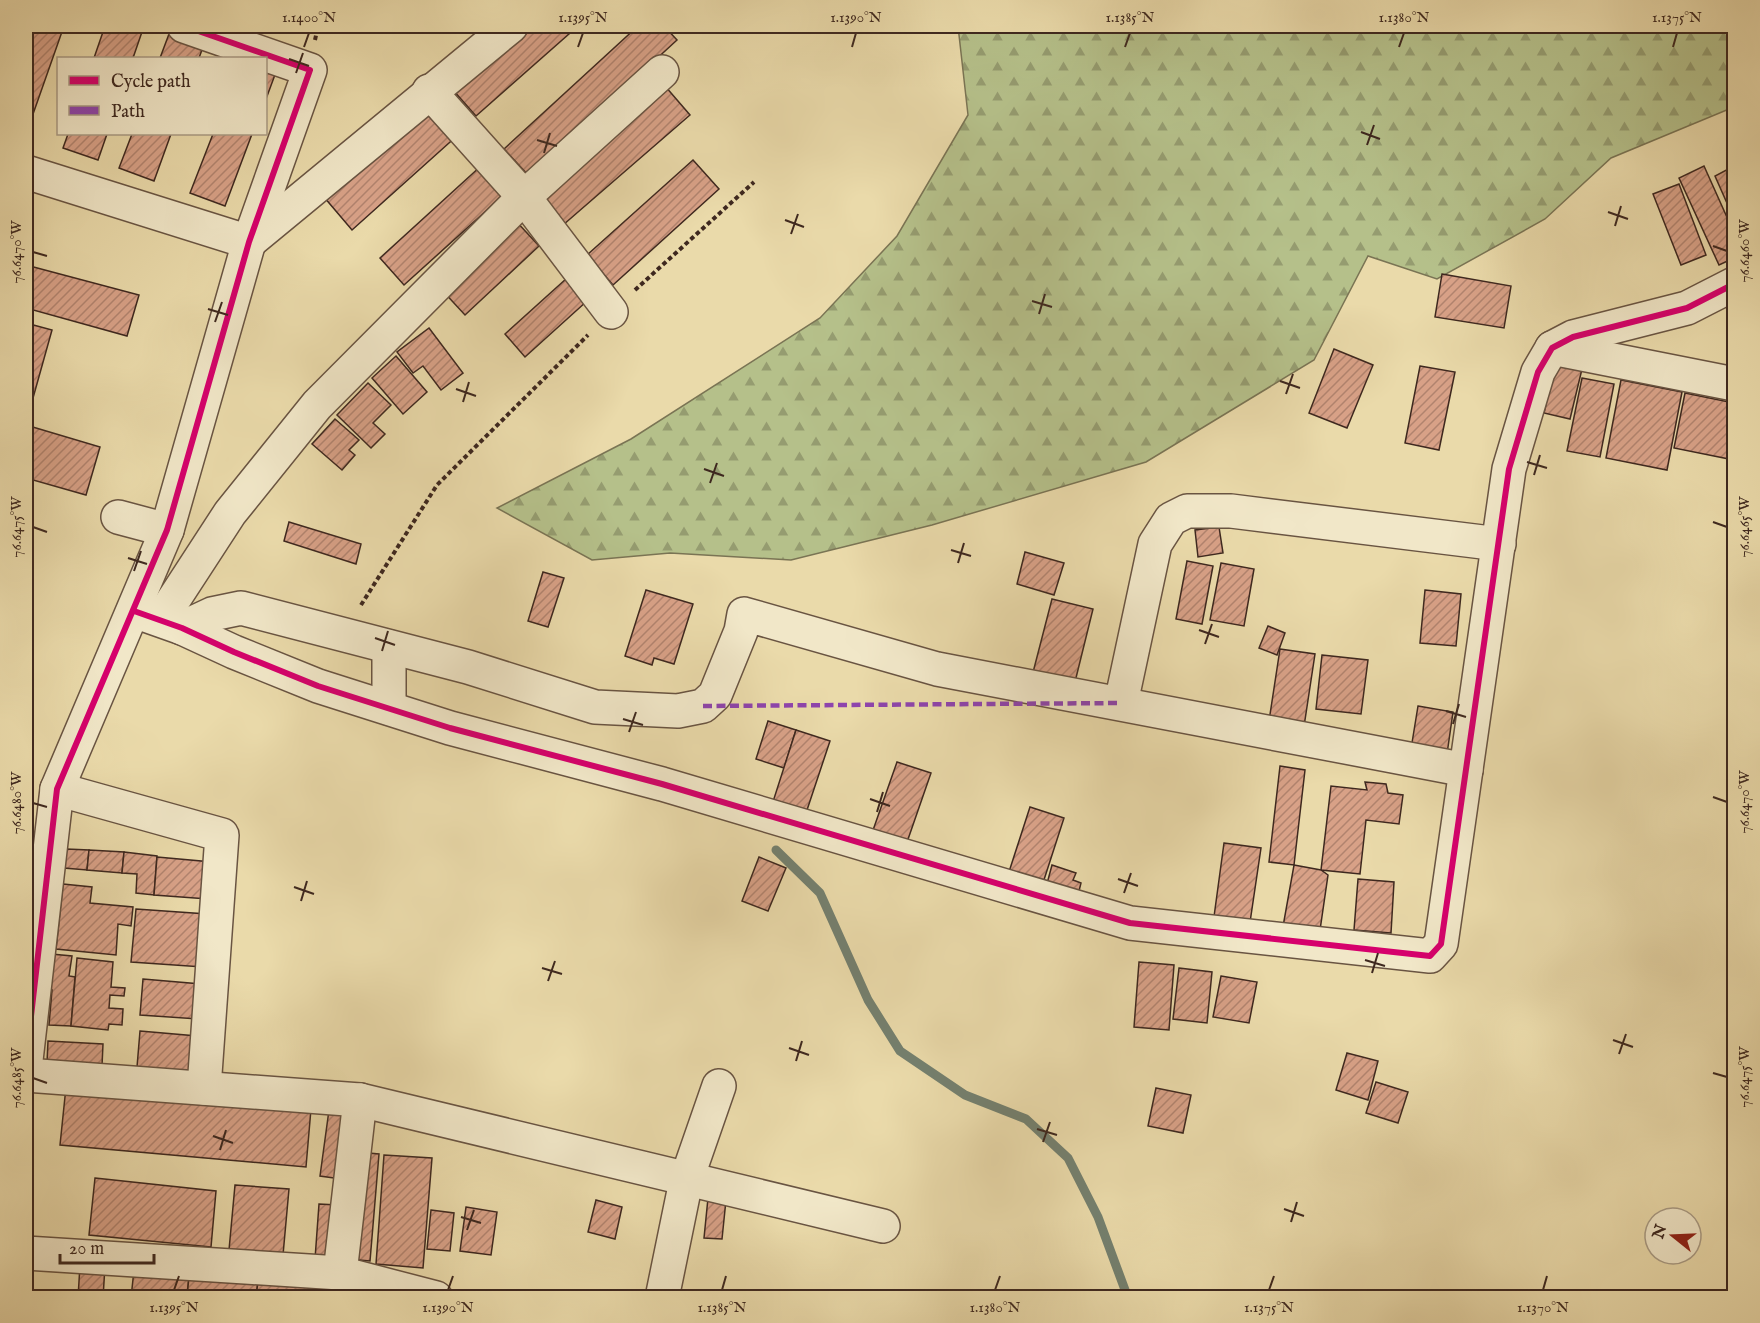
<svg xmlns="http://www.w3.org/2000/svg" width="1760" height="1323" viewBox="0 0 1760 1323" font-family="'IM FELL English',serif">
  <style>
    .forest { fill: url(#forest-firs); stroke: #7a7454; stroke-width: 1.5 }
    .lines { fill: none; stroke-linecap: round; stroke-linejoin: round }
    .stream { stroke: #74806f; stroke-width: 9 }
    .building { fill: url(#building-hatch); stroke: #3e281f; stroke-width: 1.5 }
    .minor-casing { stroke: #695442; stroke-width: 36 }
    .path { stroke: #3e281f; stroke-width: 4; stroke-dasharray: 4.5 3; stroke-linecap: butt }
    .minor { stroke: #f1e7c8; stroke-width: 33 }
    .quiet { stroke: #8e44ad; stroke-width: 4.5; stroke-dasharray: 9 4.5; stroke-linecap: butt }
    .cycleway-casing { stroke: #f1e7c8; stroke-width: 10 }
    .cycleway { stroke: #d6006c; stroke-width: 6 }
    .ticks { fill: none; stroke: #3e281f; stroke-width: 2 }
    .neatline { fill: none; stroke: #3e281f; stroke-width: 2 }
    .ticks-label { font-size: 15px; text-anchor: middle; fill: #3e281f }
  </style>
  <defs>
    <pattern id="forest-firs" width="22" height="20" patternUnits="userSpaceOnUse" patternTransform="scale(1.5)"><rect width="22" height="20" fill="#b5c08a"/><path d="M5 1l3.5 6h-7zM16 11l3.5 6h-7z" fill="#959c70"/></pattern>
    <pattern id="building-hatch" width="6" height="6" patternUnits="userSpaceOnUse" patternTransform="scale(1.5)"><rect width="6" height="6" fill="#d8a187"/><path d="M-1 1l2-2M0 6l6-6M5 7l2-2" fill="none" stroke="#b1836e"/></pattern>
  </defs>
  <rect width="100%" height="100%" fill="#eadaaa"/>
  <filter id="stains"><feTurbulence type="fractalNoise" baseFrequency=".00333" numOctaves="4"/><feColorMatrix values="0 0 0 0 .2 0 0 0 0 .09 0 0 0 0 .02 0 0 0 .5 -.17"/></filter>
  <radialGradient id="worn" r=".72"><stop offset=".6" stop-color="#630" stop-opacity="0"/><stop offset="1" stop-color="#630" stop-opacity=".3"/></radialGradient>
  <path class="forest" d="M958,26h776v81l-123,51 -66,61 -108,60 -69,-23 -54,104 -168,102 -214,63 -141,35 -121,-7 -78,7 -95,-52 134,-69 189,-121 77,-82 71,-121z"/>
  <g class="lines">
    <path class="stream" d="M776,850l44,43 48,107 32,51 65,44 61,24 42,39 30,59 30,81"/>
  </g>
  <g class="building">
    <path d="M26,26h38l-38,108z"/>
    <path d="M105,26h39l-11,32h-39z"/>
    <path d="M526,26h52l-102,90 -23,-26z"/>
    <path d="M638,26h26l13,14 -148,136 -25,-27z"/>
    <path d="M169,34l34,13 -4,11h-39z"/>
    <path d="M266,68l10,4 -10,27z"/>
    <path d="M665,86l25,29 -127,110 -25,-28z"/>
    <path d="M432,106l27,28 -107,96 -28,-33z"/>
    <path d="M68,134h39l-9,26 -35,-12z"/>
    <path d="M132,134h39l-17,47 -35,-13z"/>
    <path d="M213,134h39l-27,72 -35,-13z"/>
    <path d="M693,160l26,29 -106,96 -26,-30z"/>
    <path d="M482,165l25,27 -103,93 -24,-27z"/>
    <path d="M1704,166l30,67v25l-15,7 -40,-87z"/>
    <path d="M1734,166v53l-19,-43z"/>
    <path d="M1679,184l27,71 -25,10 -28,-71z"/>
    <path d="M515,220l24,26 -74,69 -24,-26z"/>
    <path d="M26,265l113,30 -12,41 -101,-28z"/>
    <path d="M1442,274l69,12 -7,42 -69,-11z"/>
    <path d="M567,278l20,23 -62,56 -20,-23z"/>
    <path d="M26,323l26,7 -24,86 -2,-1z"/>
    <path d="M429,328l34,45 -22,17 -18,-24 -10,7 -16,-21z"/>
    <path d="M1334,349l39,16 -26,63 -38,-15z"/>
    <path d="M396,356l31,36 -24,22 -31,-36z"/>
    <path d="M1555,363l27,6 -12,50 -26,-6z"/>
    <path d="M1420,366l35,6 -16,78 -34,-7z"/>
    <path d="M1582,378l32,6 -14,73 -33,-6z"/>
    <path d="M1621,380l61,12 -15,78 -61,-12z"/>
    <path d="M368,383l23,22 -18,18 12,11 -14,14 -34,-33z"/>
    <path d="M1685,393l49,10v57l-60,-12z"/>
    <path d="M335,419l24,21 -10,10 6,5 -13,15 -30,-26z"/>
    <path d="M26,425l74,22 -14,48 -60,-17z"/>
    <path d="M289,522l72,22 -5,20 -72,-23z"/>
    <path d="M1219,527l4,26 -25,4 -3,-27z"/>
    <path d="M1025,552l39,11 -10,32 -37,-11z"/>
    <path d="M1187,561l26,5 -11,58 -26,-5z"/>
    <path d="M1221,563l33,6 -10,57 -34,-6z"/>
    <path d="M543,572l21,6 -16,49 -20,-6z"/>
    <path d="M646,590l47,14 -19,60 -20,-6 -2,7 -27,-9z"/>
    <path d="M1425,590l36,4 -5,52 -36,-3z"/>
    <path d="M1052,599l41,10 -21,85 -42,-10z"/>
    <path d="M1268,626l17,7 -8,22 -18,-7z"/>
    <path d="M1280,649l35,5 -12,79 -34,-12z"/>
    <path d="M1322,655l46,5 -7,54 -45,-5z"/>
    <path d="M1418,706l35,6 -6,42 -36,-5z"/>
    <path d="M768,721l28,9 -12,38 -28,-9z"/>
    <path d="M796,730l34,11 -26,78 -33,-11z"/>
    <path d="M897,762l34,11 -25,72 -34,-12z"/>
    <path d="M1280,766l25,4 -11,95 -25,-3z"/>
    <path d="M1365,782l21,2 2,9 15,2 -4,29 -33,-4 -6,54 -39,-4 10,-84 36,4z"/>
    <path d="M1030,807l34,11 -23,71 -34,-11z"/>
    <path d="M1224,843l37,5 -12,81 -36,-5z"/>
    <path d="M66,849l23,1 -2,20 -23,-2z"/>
    <path d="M89,850l35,2 -2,21 -35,-3z"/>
    <path d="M124,852l33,4 -3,39 -18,-2 1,-19 -15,-1z"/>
    <path d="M157,857l55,5 -4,37 -54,-4z"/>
    <path d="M759,857l27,11 -18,43 -26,-10z"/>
    <path d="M1052,865l24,8 -3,7 8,3 -3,12 -33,-4z"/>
    <path d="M1294,865l27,5 7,5 -9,62 -37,-5z"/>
    <path d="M1358,879l36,3 -3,51 -37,-3z"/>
    <path d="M63,884l29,3 -2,16 43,4 -2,19 -13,-2 -2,31 -60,-6z"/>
    <path d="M136,909l71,5 -4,53 -72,-5z"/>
    <path d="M51,954l21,2 -3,20 6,1 -4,49 -22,-1 3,-35h-4z"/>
    <path d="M77,958l36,4 -2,25 14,1 -1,8 -14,-1 -1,13 14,1 -1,16 -13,-1 -1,6 -37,-4z"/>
    <path d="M1139,962l35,3 -5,65 -35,-3z"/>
    <path d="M1179,968l33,4 -5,51 -34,-4z"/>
    <path d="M1221,976l36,6 -8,41 -36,-6z"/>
    <path d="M143,979l58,5 -3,35 -58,-4z"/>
    <path d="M140,1031l57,5 -3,35 -57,-4z"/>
    <path d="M48,1041l55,3 -1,22 -55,-3z"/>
    <path d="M1347,1053l31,8 -10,39 -32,-10z"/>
    <path d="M1376,1082l32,10 -10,31 -32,-10z"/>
    <path d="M66,1087l245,22 -5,58 -246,-22z"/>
    <path d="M1156,1088l35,7 -8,38 -35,-7z"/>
    <path d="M329,1110l20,2 -8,67 -21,-3z"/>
    <path d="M357,1152l22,2 -9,107 -22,-2z"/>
    <path d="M384,1155l48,3 -9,110 -47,-4z"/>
    <path d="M95,1178l121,13 -5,56 -122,-12z"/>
    <path d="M235,1185l54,4 -6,66 -54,-5z"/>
    <path d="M708,1198l18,2 -4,39 -18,-1z"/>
    <path d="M596,1200l26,7 -7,32 -27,-7z"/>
    <path d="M319,1204l18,1 -5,55 -17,-1z"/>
    <path d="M466,1207l31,5 -6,43 -31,-4z"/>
    <path d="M431,1210l23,3 -4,38 -23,-2z"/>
    <path d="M80,1265l25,1 -2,32h-25z"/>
    <path d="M134,1270l55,6 -2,22h-56z"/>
    <path d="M189,1276l69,5 -2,17h-69z"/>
    <path d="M258,1281l77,6 -1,11h-78z"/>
  </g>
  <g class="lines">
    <g class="minor-casing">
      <g id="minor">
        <path d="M429,91l95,106 87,115"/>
        <path d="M26,172l223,70 262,-216"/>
        <path d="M1552,348l182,36"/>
        <path d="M118,517l49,13"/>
        <path d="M134,611l48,17 52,24 84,34 132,42 212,56 468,139 300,33 11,-12 68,-475 29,-97 14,-24 21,-11 114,-29 47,-24"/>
        <path d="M161,619l69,-106 87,-108 207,-208 138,-125"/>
        <path d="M182,628l30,-14 29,-6 227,59 127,40 83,4 25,-5 12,-11 26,-64 3,-17 193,55 529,101"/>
        <path d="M1121,703l34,-159 16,-25 16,-8h44l268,33"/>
        <path d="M389,708v-61"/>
        <path d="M57,789l165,46 -18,253"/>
        <path d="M26,1060l31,-271 110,-259 82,-288 61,-172 -126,-44"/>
        <path d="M26,1075l334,25 523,126"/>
        <path d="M26,1253l314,20 96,25"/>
        <path d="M340,1273l20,-173"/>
        <path d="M662,1298l24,-117 33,-95"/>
      </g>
    </g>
    <g class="path">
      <path d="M315,40l3,-14"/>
      <path d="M635,290l119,-108"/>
      <path d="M361,605l76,-120 151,-150"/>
    </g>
    <use href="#minor" class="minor"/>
    <path class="quiet" d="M703,706l418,-3"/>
    <g class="cycleway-casing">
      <g id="cycleway">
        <path d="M134,611l48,17 52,24 84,34 132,42 212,56 468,139 300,33 11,-12 68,-475 29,-97 14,-24 21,-11 114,-29 47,-24"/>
        <path d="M26,1060l31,-271 110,-259 82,-288 61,-172 -126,-44"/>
      </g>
    </g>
    <use href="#cycleway" class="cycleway"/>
  </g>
  <path class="ticks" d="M304,47l5,-14M578,47l5,-14M852,47l4,-14M1125,47l5,-14M1399,47l5,-14M1673,47l4,-14M289,59l20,7M296,73l7,-20M1361,132l19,7M537,140l20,6M1367,145l7,-20M544,153l6,-20M1608,212l20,7M785,220l19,7M1615,226l6,-20M791,234l7,-20M1713,246l14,5M33,252l14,4M1032,301l20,6M208,309l20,6M1039,314l6,-20M215,322l7,-20M1280,381l20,7M456,389l20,7M1286,394l7,-20M463,402l6,-20M1527,462l20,6M704,469l20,7M1534,475l6,-20M710,483l7,-20M1713,522l14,5M33,527l14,5M951,550l20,6M128,558l19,6M958,563l6,-20M134,571l7,-20M1199,630l20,7M375,638l20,7M1205,644l7,-20M382,651l6,-20M1446,711l20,6M623,719l20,6M1453,724l6,-20M629,732l7,-20M1713,797l14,5M870,799l20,7M33,803l14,4M877,812l6,-20M1118,879l20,7M294,887l20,7M1124,893l7,-20M301,901l6,-20M1365,960l20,6M542,968l20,6M1372,973l6,-20M548,981l7,-20M1613,1040l20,7M789,1048l20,7M1619,1054l7,-20M796,1061l6,-20M1713,1073l14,4M33,1078l14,5M1037,1129l20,6M213,1136l20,7M1043,1142l7,-20M220,1150l6,-20M1284,1209l20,7M461,1217l20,6M1291,1222l6,-20M467,1230l7,-20M174,1290l5,-14M448,1290l5,-14M722,1290l4,-14M995,1290l5,-14M1269,1290l5,-14M1543,1290l4,-14"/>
  <rect width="1760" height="1323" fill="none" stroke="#eadaaa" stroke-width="66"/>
  <rect x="57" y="57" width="210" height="78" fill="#f1e7c8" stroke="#a99b84" stroke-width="1.5"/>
  <rect x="69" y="76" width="30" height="9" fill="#d6006c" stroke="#a99b84" stroke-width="1.5"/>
  <text x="111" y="87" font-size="18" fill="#3e281f">Cycle path</text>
  <rect x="69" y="106" width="30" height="9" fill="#8e44ad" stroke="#a99b84" stroke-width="1.5"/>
  <text x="111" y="117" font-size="18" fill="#3e281f">Path</text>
  <g transform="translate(1673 1236) rotate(288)"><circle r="28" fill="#f1e7c8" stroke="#a99b84" stroke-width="1.5"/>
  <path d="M0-4.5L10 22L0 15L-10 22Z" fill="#8f2418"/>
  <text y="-9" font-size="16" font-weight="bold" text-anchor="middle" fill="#3e281f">N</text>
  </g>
  <path d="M60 1254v9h94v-9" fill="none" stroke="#3e281f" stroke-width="3"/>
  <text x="69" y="1254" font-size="18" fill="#3e281f" stroke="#f1e7c8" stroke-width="4.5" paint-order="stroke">20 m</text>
  <rect x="33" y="33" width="1694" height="1257" class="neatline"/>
  <g class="ticks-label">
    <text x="309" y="22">1.1400°N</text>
    <text x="583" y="22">1.1395°N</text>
    <text x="856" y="22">1.1390°N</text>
    <text x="1130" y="22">1.1385°N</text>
    <text x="1404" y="22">1.1380°N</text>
    <text x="1677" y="22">1.1375°N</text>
    <text transform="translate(1744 251) rotate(-90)" y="5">76.6460°W</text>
    <text transform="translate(16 252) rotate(-90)" y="5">76.6470°W</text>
    <text transform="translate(1744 527) rotate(-90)" y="5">76.6465°W</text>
    <text transform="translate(16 527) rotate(-90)" y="5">76.6475°W</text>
    <text transform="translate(1744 802) rotate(-90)" y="5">76.6470°W</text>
    <text transform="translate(16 803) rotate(-90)" y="5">76.6480°W</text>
    <text transform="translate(1744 1077) rotate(-90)" y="5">76.6475°W</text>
    <text transform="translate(16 1078) rotate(-90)" y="5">76.6485°W</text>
    <text x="174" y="1312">1.1395°N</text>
    <text x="448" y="1312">1.1390°N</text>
    <text x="722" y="1312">1.1385°N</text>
    <text x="995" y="1312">1.1380°N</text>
    <text x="1269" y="1312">1.1375°N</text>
    <text x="1543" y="1312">1.1370°N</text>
  </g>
  <rect width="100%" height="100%" filter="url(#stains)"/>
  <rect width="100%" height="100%" fill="url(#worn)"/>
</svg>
